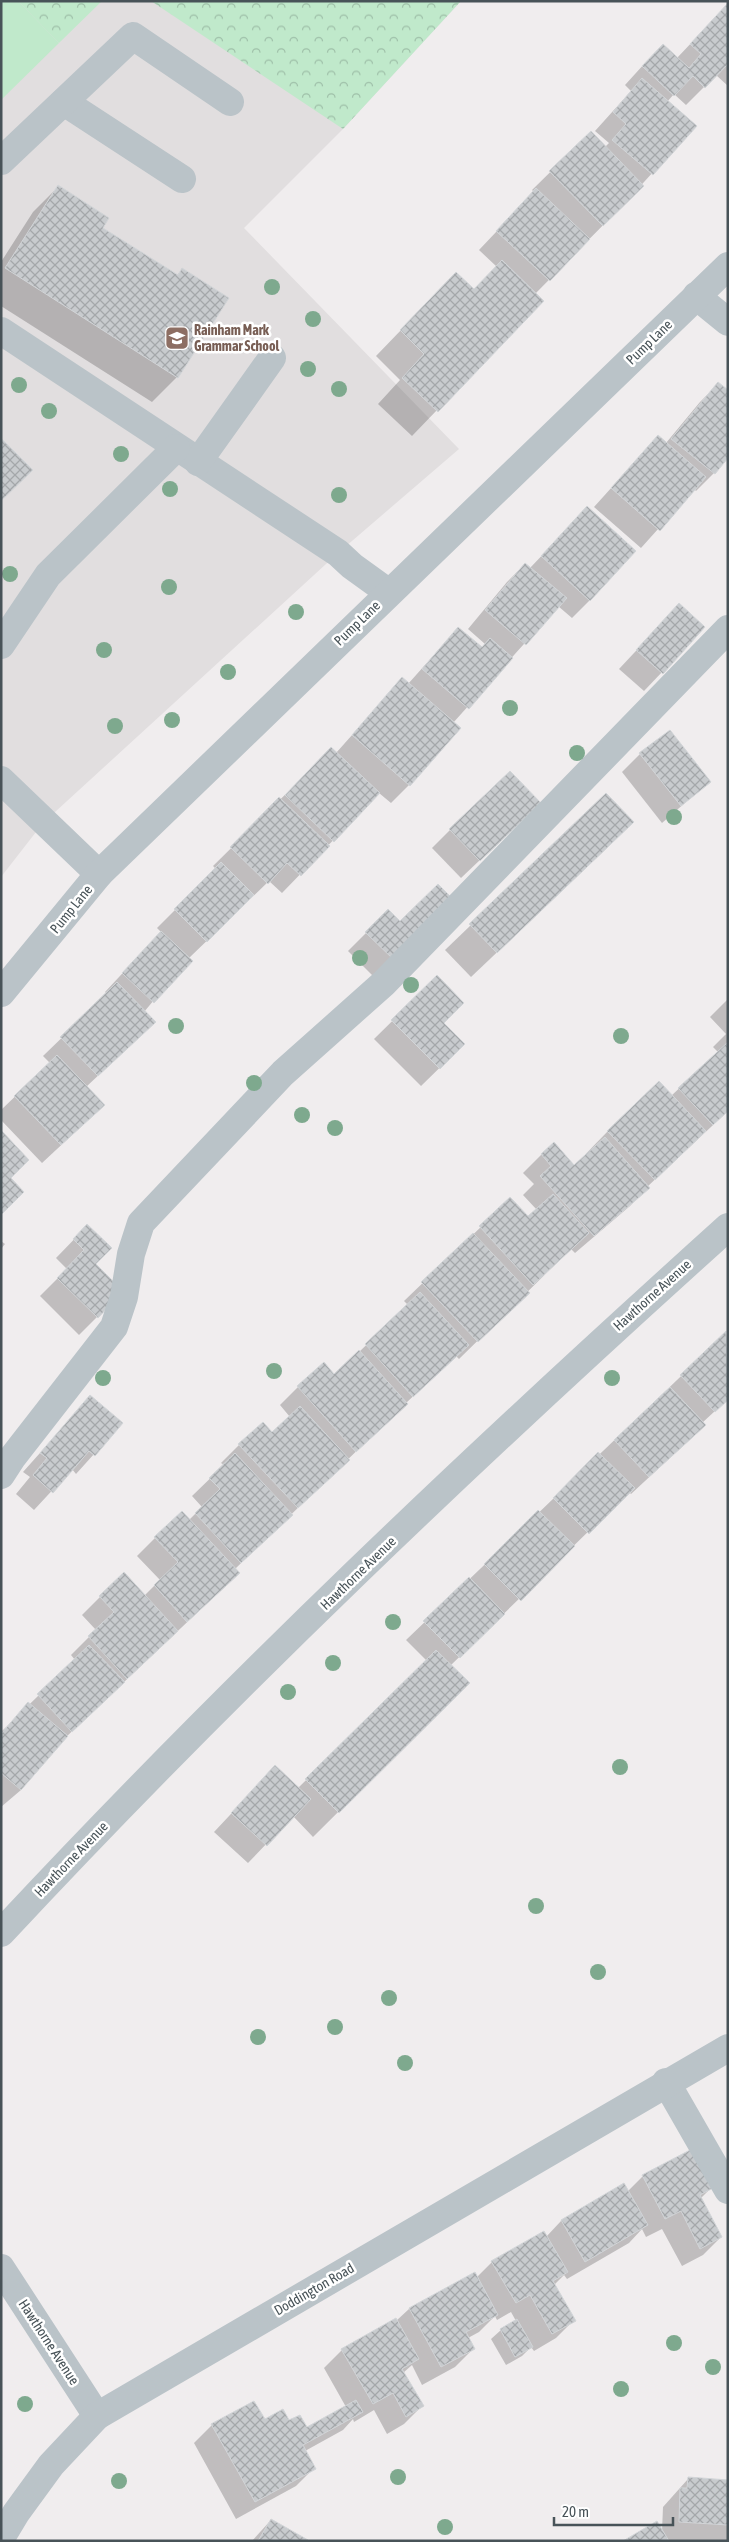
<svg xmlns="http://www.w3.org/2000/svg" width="729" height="2542" viewBox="0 0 729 2542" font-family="'Asap Condensed',sans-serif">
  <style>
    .education { fill: #e1dedf }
    .park { fill: url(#park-crowns) }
    .garden { fill: #c0e9cb }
    .shadow { fill: #0003 }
    .building { fill: url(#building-cross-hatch); stroke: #d2d5d8 }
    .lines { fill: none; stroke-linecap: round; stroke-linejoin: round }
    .minor { stroke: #bac3c8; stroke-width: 28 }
    .tree { fill: #7ea98e }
    .labels { text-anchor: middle; stroke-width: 5; stroke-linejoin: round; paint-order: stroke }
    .education-label { font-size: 14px; font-weight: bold; fill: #785e54; stroke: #fff; text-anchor: start }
    .street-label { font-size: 14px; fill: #485358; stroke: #fff }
  </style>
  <defs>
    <pattern id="park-crowns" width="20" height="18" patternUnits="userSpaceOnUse" patternTransform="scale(1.25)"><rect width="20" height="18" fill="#c0e9cb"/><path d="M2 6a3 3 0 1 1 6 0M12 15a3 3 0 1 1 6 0" fill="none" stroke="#9ebfa8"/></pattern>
    <pattern id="building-cross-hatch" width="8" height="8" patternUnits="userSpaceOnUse" patternTransform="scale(1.25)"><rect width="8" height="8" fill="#c8cbce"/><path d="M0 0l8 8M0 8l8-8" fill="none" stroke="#a4a7aa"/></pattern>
  </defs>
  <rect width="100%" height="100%" fill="#f0edee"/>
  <path class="education" d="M1,1h460l-118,128 -99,99 215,221 -121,104 -295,270 -42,54z"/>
  <g class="park">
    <path d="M18,1h84l-43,42z"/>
    <path d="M151,1h310l-118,128z"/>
  </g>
  <path class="garden" d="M1,1h17l41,42 -58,57z"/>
  <g class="shadow">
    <path d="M728,4v82l-12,-11 -30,30 -12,-11 -7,8 28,24 -71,78 -89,90 7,7 -130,135 -34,-32 22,-24 -24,-24 80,-83 17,18 24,-24 -18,-17 55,-58 -2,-2 59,-58 14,15 4,-4 -14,-12 36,-40 -6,-6 20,-22 32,-5z"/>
    <path d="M58,187l44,41 74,48 6,-6 -5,107 -25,25 -151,-96v-44l32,-50z"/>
    <path d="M718,384l-4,89 -18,18 -2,-2 -53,59 -47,-41 64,-71 8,7 34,-41z"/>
    <path d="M587,508l3,92 -18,18 -14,-12 -105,117 -44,62 -18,18 -12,-10 -97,100 -13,-12 -80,77 -45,54 -8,28 -50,47 -1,36 -43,40 -41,-43v-10l49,-47 -7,-7 64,-62 -2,-2 56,-60 -4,-4 59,-59 -3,-3 100,-99 23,-14 66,-74 6,5 50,-56 23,20 4,-4 -17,-15 39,-47 18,-18 5,4z"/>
    <path d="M679,605l25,23 -60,63 -25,-22z"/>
    <path d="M640,754l70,27 -48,42 -40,-51z"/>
    <path d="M606,795l2,52 -137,130 -26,-27z"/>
    <path d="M521,821l-60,57 -29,-30 18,-18z"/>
    <path d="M438,885l-62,94 -28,-28 40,-40 12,12z"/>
    <path d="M437,977l6,46 21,21 -43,42 -47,-47z"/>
    <path d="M728,999v112l-81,76 -17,19 -55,47 -4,-4 -112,110 -3,-3 -50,47 -171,166 3,4 -18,18 -155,147 -44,52 -20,17v-75l74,-72 -4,-5 25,-25 -14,-15 18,-18 44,-1 16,-16 -23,-24 18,-18 34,-18 13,-13 -10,-11 32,-31 -3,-2 18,-18 33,-12 18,-16 -10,-12 18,-18 26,-23 10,12 74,-71 -4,-4 106,-102 18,19 9,-8 -14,-15 11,-11 -11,-11 18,-18 13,-11 20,22 34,-35 63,-35 47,-44 -5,-5 13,-13 -16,-17z"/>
    <path d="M87,1226l7,38 28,28 -43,43 -39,-39 27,-27 -11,-11z"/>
    <path d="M1,1241l4,3 -4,5z"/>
    <path d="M726,1333l2,66 -26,24 -16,20 -55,51 -2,-2 -179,174 18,17 -155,154 -20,-21 -45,47 -34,-31 61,-65 23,21 129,-127 -21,-21z"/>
    <path d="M90,1397l32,26 -46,51 -4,-5 -38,41 -18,-16 14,-17 -7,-5z"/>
    <path d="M692,2150l19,38 -11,11 21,38 -18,18 -21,11 -20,-37 -16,8 -4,-8 -13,14 -62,36 -3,-4 -10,10 20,35 -18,18 -22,13 -3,-4 -9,9 -16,9 -15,-26 10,-9 15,-9 -5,-9 -14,8 -2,-4 -16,16 -11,6 5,11 -18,18 -33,18 -10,-20 -9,8 19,33 -18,18 -17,10 -13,-24 -20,12 -1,-3 -10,11 -38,21 9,17 -18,18 -60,33 -42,-76 18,-18 52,-5 25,2 17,7 40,-22 -22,-39 18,-18 53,-30 1,1 13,-12 66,-35 2,3 15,-15 54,-25 15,-16 63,-36 4,6 14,-14z"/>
    <path d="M688,2479l40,2v60h-102l36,-10 1,-24z"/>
    <path d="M271,2520l35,21h-54z"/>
  </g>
  <g class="building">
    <path d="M728,3v61l-23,24 -12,-12 -19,20 -32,-30 21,-22 26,24 12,-14 -11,-10z"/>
    <path d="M642,78l55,48 -44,49 -41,-35 14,-16 -13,-12z"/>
    <path d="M591,131l53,55 -41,40 -54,-55z"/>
    <path d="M58,185l51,33 -6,10 75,47 4,-7 47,30 -51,80 -173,-110z"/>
    <path d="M536,188l54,51 -40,42 -54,-50z"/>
    <path d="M502,260l42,41 -106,111 -36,-34 22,-24 -24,-24 56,-58 18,17z"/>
    <path d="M718,382l10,8v68l-13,16 -44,-35z"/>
    <path d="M658,435l48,42 -46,54 -49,-43z"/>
    <path d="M1,438l32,32 -32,31z"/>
    <path d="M587,506l49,45 -46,50 -49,-45z"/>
    <path d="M525,563l42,35 -41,47 -41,-35z"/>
    <path d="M679,603l26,24 -42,47 -27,-24z"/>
    <path d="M458,627l24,20 8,-9 23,20 -44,51 -47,-40z"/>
    <path d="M402,677l59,51 -51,58 -58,-51z"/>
    <path d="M670,730l41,52 -30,24 -42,-53z"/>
    <path d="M331,747l49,46 -46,49 -49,-47z"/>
    <path d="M510,771l31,32 -61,58 -31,-32z"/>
    <path d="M606,793l28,29 -137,131 -28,-29z"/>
    <path d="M279,797l51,49 -29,30 -14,-13 -19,21 -38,-37z"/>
    <path d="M221,862l33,33 -47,47 -33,-33z"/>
    <path d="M438,884l17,17 -60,60 -30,-29 23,-23 12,12z"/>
    <path d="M161,931l32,30 -39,42 -32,-30z"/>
    <path d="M437,975l27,28 -20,20 21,21 -25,25 -49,-49z"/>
    <path d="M117,982l39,40 -58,54 -38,-39z"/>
    <path d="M728,1042v69l-15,14 -35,-37z"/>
    <path d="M57,1055l48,50 -44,40 -47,-49z"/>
    <path d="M659,1081l47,50 -51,49 -48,-49z"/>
    <path d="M1,1130l28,30 -18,18 13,14 -23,23z"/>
    <path d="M605,1137l45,51 -56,48 -54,-60 11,-10 -10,-12 13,-12 20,23z"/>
    <path d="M553,1194l36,39 -56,52 -54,-59 31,-29 18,19z"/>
    <path d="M87,1224l25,24 -16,16 27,27 -25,27 -41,-40 27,-28 -11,-11z"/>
    <path d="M473,1233l57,60 -52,49 -57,-60z"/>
    <path d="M420,1292l49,53 -56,52 -48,-53z"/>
    <path d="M726,1331l2,69 -13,12 -35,-37z"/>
    <path d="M359,1350l49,54 -52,48 -59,-66 27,-24 10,12z"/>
    <path d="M670,1387l36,38 -57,52 -35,-37z"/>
    <path d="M90,1395l33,28 -28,33 -6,-5 -36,42 -20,-18 14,-17 -7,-5z"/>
    <path d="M300,1406l50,54 -52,48 -60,-64 25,-22 9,10z"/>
    <path d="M598,1452l37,36 -46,46 -36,-36z"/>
    <path d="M235,1453l58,62 -52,48 -46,-50 25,-24 -11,-11z"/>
    <path d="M538,1510l37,36 -54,55 -37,-37z"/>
    <path d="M182,1511l58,62 -53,49 -33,-37 24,-23 -24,-25z"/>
    <path d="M124,1572l54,59 -51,48 -39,-43 26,-24 -15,-16z"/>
    <path d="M469,1577l36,37 -45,44 -37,-37z"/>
    <path d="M89,1645l36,37 -53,50 -35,-38z"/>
    <path d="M436,1650l34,33 -131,130 -34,-34z"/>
    <path d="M28,1702l40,34 -47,54 -20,-17v-39z"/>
    <path d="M275,1765l36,34 -44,47 -36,-33z"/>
    <path d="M692,2149l21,39 -13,7 22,42 -22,12 -19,-38 -16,8 -23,-44z"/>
    <path d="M624,2183l24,42 -63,37 -24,-42z"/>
    <path d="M544,2231l24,41 -15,9 23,40 -24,13 -22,-39 -14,8 -25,-42z"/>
    <path d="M475,2272l23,43 -32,17 9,17 -34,18 -32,-59z"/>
    <path d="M396,2318l23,41 -17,10 22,37 -18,11 -13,-24 -20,11 -32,-55z"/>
    <path d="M517,2319l16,28 -18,10 -15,-28z"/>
    <path d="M356,2400l7,12 -60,33 13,24 -61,33 -44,-78 43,-23 11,18 18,-10 6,11 11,-5 7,12z"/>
    <path d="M688,2477l40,3v45l-49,-3 1,-34h7z"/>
    <path d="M271,2519l37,21v1h-50z"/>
    <path d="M657,2521l12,20h-46z"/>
  </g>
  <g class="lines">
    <g class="minor">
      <path d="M64,102l118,77"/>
      <path d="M1,161l132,-125 97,66"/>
      <path d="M696,296l32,26"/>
      <path d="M1,331l337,222 14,13 36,26"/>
      <path d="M198,462l74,-104"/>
      <path d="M1,645l47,-70 128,-127"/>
      <path d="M1,780l98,94"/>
      <path d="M1,993l98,-119 629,-608"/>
      <path d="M1,1475l11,-17 102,-131 10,-30 7,-43 10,-31 142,-150 101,-90 344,-354"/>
      <path d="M1,1933c230,-247 476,-480 727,-706"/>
      <path d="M666,2082l62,108"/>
      <path d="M1,2268l96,148"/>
      <path d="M1,2538l15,-25 35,-48 46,-49 631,-368"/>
    </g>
  </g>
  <g class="tree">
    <circle cx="272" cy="287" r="8"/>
    <circle cx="313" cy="319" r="8"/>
    <circle cx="308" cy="369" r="8"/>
    <circle cx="19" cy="385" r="8"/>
    <circle cx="339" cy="389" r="8"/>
    <circle cx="49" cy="411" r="8"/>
    <circle cx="121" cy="454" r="8"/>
    <circle cx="170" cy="489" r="8"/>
    <circle cx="339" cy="495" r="8"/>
    <circle cx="10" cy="574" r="8"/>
    <circle cx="169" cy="587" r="8"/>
    <circle cx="296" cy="612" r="8"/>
    <circle cx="104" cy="650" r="8"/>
    <circle cx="228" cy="672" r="8"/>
    <circle cx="510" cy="708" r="8"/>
    <circle cx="172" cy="720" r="8"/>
    <circle cx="115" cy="726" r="8"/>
    <circle cx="577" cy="753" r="8"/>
    <circle cx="674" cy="817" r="8"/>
    <circle cx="360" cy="958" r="8"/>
    <circle cx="411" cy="985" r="8"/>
    <circle cx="176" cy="1026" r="8"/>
    <circle cx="621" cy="1036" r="8"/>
    <circle cx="254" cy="1083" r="8"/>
    <circle cx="302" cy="1115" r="8"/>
    <circle cx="335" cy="1128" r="8"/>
    <circle cx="274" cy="1371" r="8"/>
    <circle cx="103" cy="1378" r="8"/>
    <circle cx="612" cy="1378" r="8"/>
    <circle cx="393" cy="1622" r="8"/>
    <circle cx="333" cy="1663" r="8"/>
    <circle cx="288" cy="1692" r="8"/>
    <circle cx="620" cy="1767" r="8"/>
    <circle cx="536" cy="1906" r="8"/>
    <circle cx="598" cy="1972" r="8"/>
    <circle cx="389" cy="1998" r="8"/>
    <circle cx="335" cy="2027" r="8"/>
    <circle cx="258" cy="2037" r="8"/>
    <circle cx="405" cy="2063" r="8"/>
    <circle cx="674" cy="2343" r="8"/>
    <circle cx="713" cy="2367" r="8"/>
    <circle cx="621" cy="2389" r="8"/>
    <circle cx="25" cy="2404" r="8"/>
    <circle cx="398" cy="2477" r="8"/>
    <circle cx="119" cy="2481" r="8"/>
    <circle cx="445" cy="2527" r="8"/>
  </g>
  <defs>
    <g id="school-square" transform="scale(1.25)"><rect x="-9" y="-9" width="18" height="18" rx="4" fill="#8d6e63" stroke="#fff"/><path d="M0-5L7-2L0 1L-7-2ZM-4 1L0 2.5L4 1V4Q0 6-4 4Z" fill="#fff"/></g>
  </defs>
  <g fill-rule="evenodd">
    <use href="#school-square" x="177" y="338"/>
  </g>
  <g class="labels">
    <g class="education-label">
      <text x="194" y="335">Rainham Mark<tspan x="194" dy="16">Grammar School</tspan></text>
    </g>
    <g class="street-label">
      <text transform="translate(649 342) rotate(-44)" y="5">Pump Lane</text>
      <text transform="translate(357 623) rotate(-44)" y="5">Pump Lane</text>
      <text transform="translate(71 909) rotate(-51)" y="5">Pump Lane</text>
      <text transform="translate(652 1295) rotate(-42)" y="5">Hawthorne Avenue</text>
      <text transform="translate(358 1573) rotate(-44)" y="5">Hawthorne Avenue</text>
      <text transform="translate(71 1859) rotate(-46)" y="5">Hawthorne Avenue</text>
      <text transform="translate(314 2289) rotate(-30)" y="5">Doddington Road</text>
      <text transform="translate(49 2342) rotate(57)" y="5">Hawthorne Avenue</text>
    </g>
  </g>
  <rect width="729" height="2542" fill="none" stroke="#485358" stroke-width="5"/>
  <path d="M554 2517v8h119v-8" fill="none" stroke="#485358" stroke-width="2.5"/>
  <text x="562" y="2517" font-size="15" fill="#485358" stroke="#ffffff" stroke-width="4" paint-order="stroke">20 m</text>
</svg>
